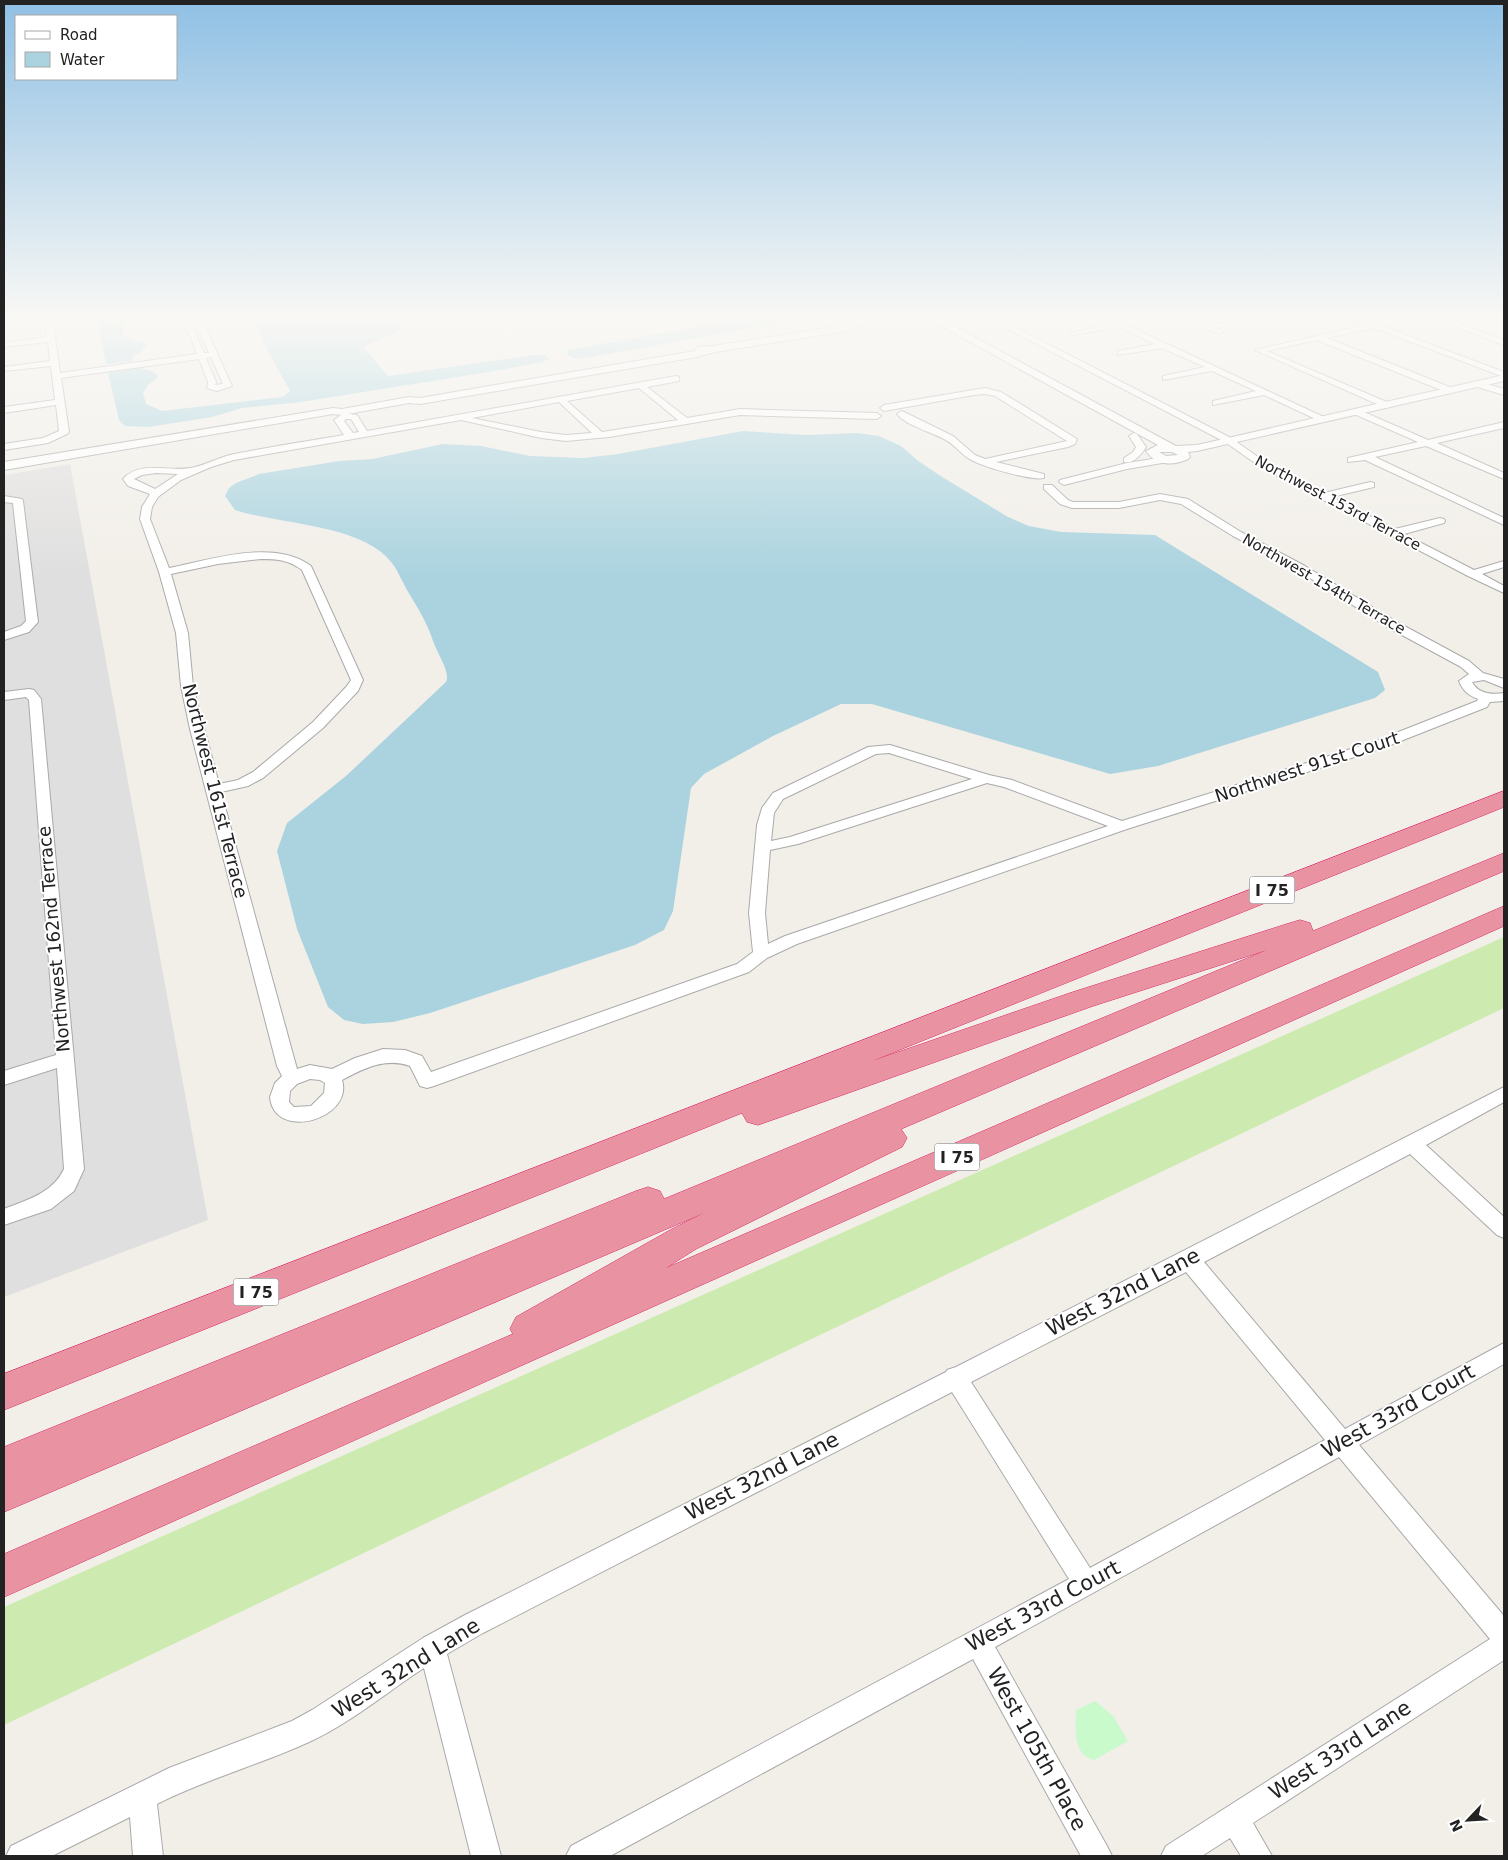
<svg xmlns="http://www.w3.org/2000/svg" width="1508" height="1860" viewBox="0 0 1508 1860" font-family="'DejaVu Sans',sans-serif">
  <style>
    .residential { fill: #e0dfdf }
    .grass { fill: #cdebb0 }
    .park { fill: #c8facc }
    .water { fill: #aad3df }
    .lines { fill: none; stroke-linecap: round; stroke-linejoin: round }
    .minor-casing { stroke: #a9a9a9; stroke-width: 2 }
    .tertiary-casing { stroke: #a9a9a9; stroke-width: 2 }
    .motorway-casing { stroke: #dc2a67; stroke-width: 1 }
    .minor { fill: #fff; fill-rule: evenodd }
    .tertiary { fill: #fff; fill-rule: evenodd }
    .motorway { fill: #e892a2; fill-rule: evenodd }
    .labels { text-anchor: middle; stroke-width: 4; stroke-linejoin: round; paint-order: stroke }
    .far-street-label { font-size: 15px; fill: #222; stroke: #fff }
    .shield { fill: #fff; stroke: #646464; stroke-width: 1 }
    .shield-label { font-size: 16px; font-weight: bold; fill: #222 }
    .street-label { font-size: 18px; fill: #222; stroke: #fff }
    .near-street-label { font-size: 21px; fill: #222; stroke: #fff }
  </style>
  <rect width="100%" height="100%" fill="#f2efe9"/>
  <path class="residential" d="M70,464l138,756 -204,77v-822z"/>
  <path class="grass" d="M1504,937v71l-1500,717v-118z"/>
  <path class="park" d="M1095,1701l18,15 15,25 -34,19c-22,-5 -18,-33 -18,-50z"/>
  <g class="water">
    <path d="M157,316l-34,8v11l11,5 10,2 3,3 -8,8 -6,3v5l-27,3 -9,-47z"/>
    <path d="M253,316h140l9,10 -2,4 -37,17 25,29 146,-21h10l6,4 -8,3 -47,9 -194,31 -59,6 -30,9 -64,10 -23,-1 -6,-6 -11,-47c14,-4 41,-10 50,4l-10,8 -5,8 3,11 16,7 121,-14 7,-6 -22,-40z"/>
    <path d="M725,316h93l-226,41 -16,2 -9,-4 1,-5 150,-27z"/>
    <path d="M743,431l64,4 50,-2 22,3 22,10 16,14 22,15 69,42 21,9 32,6 94,3 223,137 7,18 -10,8 -217,68 -48,8 -238,-70h-31l-68,32 -69,38 -13,14 -18,123 -9,19 -29,15 -205,68 -37,9 -30,2 -19,-4 -16,-13 -31,-78 -20,-78 10,-28 59,-47 100,-94c5,-9 -9,-29 -13,-41 -6,-19 -16,-34 -26,-51 -5,-9 -9,-19 -15,-27 -30,-39 -112,-38 -157,-53l-10,-14 4,-8 7,-5 23,-9 80,-13 33,-2 71,-15 38,2 49,10 54,2 34,-4z"/>
  </g>
  <g class="lines">
    <g class="minor-casing">
      <g id="minor">
        <path d="M27,316h25l8,57 137,-19 -9,-23 -5,-4 12,-5 12,1 -1,6 26,57 -15,5 -10,-3 1,-6 -9,-23 -138,19 8,54 -2,2 -19,9 -44,7v-6l39,-6 16,-7 -3,-26 -52,8v-6l51,-7 -4,-34 -47,5v-4l46,-6 -2,-19 -44,5v-4l43,-6 -2,-19 -41,6v-4zM196,326l3,1 -1,2 11,24h-5l-11,-25zM211,357l12,27 -8,1 1,-3 -10,-24z"/>
        <path d="M983,316h10l238,122 37,26 56,29 46,-11 4,1v4l-42,10 63,32 45,-11 4,1 1,2 -1,2 -40,11 70,36 30,-9v6l-22,7 22,12v7l-36,-17 -206,-108 -37,-26z"/>
        <path d="M1096,316h11l221,103 -5,3 -3,-1 -56,-26 -51,10v-4l43,-10 -44,-20 -49,9v-4l42,-9 -43,-19 -44,7v-4l37,-7 -37,-17 -44,8 -4,-2 41,-9z"/>
        <path d="M1180,316h11l19,9 43,-9h16l-52,12 6,4 -4,2z"/>
        <path d="M1344,316h11l149,56v5l-130,-49 -47,10 125,50v4h-6l-129,-52 -50,11 122,52v4l-3,1 -131,-58 111,-25z"/>
        <path d="M1427,316h12l65,24v5z"/>
        <path d="M676,376l3,1v4l-32,6 40,31 53,-9 137,4 4,3 -4,3 -137,-4 -131,22 -43,4 -25,-3 -80,-18 -227,40 -23,7 -30,13 -23,17 -6,10 -2,12 19,49c41,-8 105,-30 142,-2l52,114 -5,11 -35,37 -60,50 -15,8 -27,6 76,277 13,-4 22,4 23,-11 28,-9 22,1 17,6 9,16 306,-108 16,-12 -4,-39 8,-88 5,-17 11,-15 95,-46 22,-2 99,30 23,5 110,41 251,-79 104,-41 1,-2c-10,-4 -15,-8 -19,-18l10,-7 -8,-7 -72,-39 -92,-58 -64,-34 -52,-32 -21,-4 -41,8h-47l-12,-4 -16,-15v-4h8l16,15 5,2h46l41,-8 28,5 53,33 64,34 92,56 72,39 14,12 21,6v9l-20,-8 -12,2c6,12 21,13 32,11v8l-14,1 -3,5 -104,41 -256,81 -330,115 -30,14 -18,14 -315,114 -7,2 -7,-2 -10,-20c-25,-9 -47,3 -68,14 12,39 -68,62 -72,17l5,-14 7,-7 -5,-10 -87,-337 -9,-43 -5,-53 -17,-61 -19,-53 2,-12 8,-13 -22,-8 -5,-7c17,-19 46,-7 67,-11 14,-2 29,-11 44,-14 36,-7 74,-13 110,-19l-10,-15 10,-7 13,2 10,16zM639,388l39,32 -76,12 -35,-31zM559,402l33,31 -26,2 -25,-3 -69,-14zM346,419h5l8,13 -6,1 -9,-12zM156,473l22,1 -23,15 -21,-10 8,-4zM261,559c16,0 28,1 41,11l49,110 -4,6 -34,36 -60,50 -15,8 -19,4 -26,-98 -5,-53 -17,-59 47,-10zM889,753l83,26 -182,58 -19,4 3,-28 9,-14 93,-45zM987,783l17,4 104,39 -323,110 -17,8 -3,-31 5,-63 28,-6zM310,1079l10,1 5,3 -1,10 -13,13 -17,1 -5,-5 1,-11 7,-7z"/>
        <path d="M1477,381l27,8v6l-30,-9 -1,-2z"/>
        <path d="M985,388l16,4 76,47 -2,5 -7,3 -72,15 48,12v4c-13,3 -65,-12 -76,-20 -9,-6 -15,-15 -24,-19 -15,-8 -37,-13 -47,-25l4,-3 3,1 49,24 22,19 10,4 82,-18 -72,-45 -10,-2 -11,1 -90,16 -4,-3 4,-3z"/>
        <path d="M1357,409l71,31 76,-18v6l-67,15 67,30v6l-78,-33 -51,11 129,61v7l-139,-65 -17,2v-4l70,-16 -64,-28 -1,-2z"/>
        <path d="M1134,433l3,1 9,13c-5,8 -12,17 -22,15v-4l9,-6 3,-5 -7,-11z"/>
        <path d="M1165,457l3,1v4l-41,7 -63,16 -5,-3 1,-2 67,-17z"/>
        <path d="M4,496l18,3 1,2 15,121 -9,10 -25,8v-8l17,-6 5,-5 -13,-118 -9,-1z"/>
        <path d="M29,689l5,1 7,9 43,470 -10,22 -23,18 -47,16v-16c23,-9 49,-16 60,-40l-7,-101 -53,17v-14l52,-16 -27,-355 -3,-3 -22,3v-8z"/>
        <path d="M1504,1087v15l-78,43 78,72v21l-7,-3 -87,-81 -206,108 141,167 159,-86v21l-145,81 145,171v44l-251,163 19,33h-31l-11,-18 -28,18h-41l5,-10 324,-207 -151,-182 -344,190 112,199 5,10h-31l-108,-197 -363,197h-44l5,-10 498,-267 -117,-187 -469,241 -36,21 54,202h-30l-47,-188c-37,24 -75,56 -115,74 -50,23 -103,37 -152,62l6,52h-30l-3,-39 -78,39h-46l5,-10 158,-78 123,-47 20,-11 111,-72 42,-23 481,-243 1,-2 9,-3zM1186,1272l139,168 -235,128 -119,-186z"/>
      </g>
    </g>
    <g class="tertiary-casing">
      <g id="tertiary">
        <path d="M887,316h25l-5,3 -51,7 -8,5 -133,21 -18,5 -277,47 -11,-1 -67,12 -9,-1 -329,56v-8l329,-54 9,1 67,-12 11,1 275,-47 2,-4 16,-1 122,-19 1,-3 3,-1z"/>
        <path d="M923,316h12l241,130 21,-1 307,-70v6l-307,70 -9,1 2,5 -2,2c-15,7 -32,7 -42,-8l12,-6zM1159,452h13l6,3 -12,1z"/>
      </g>
    </g>
    <g class="motorway-casing">
      <path id="motorway" d="M1504,791v16l-632,254 201,-69 217,-69 10,-3 10,3 3,8 191,-78v18l-603,258 6,9 -5,9 -206,102 -30,19 838,-362v20l-1500,671v-43l509,-220 -3,-5 6,-12 156,-88 32,-16 -700,299v-65l632,-256 12,-4 12,4 4,8 603,-249 -174,56 -335,119 -11,-3 -5,-9 -738,297v-36z"/>
    </g>
    <use href="#minor" class="minor"/>
    <use href="#tertiary" class="tertiary"/>
    <use href="#motorway" class="motorway"/>
  </g>
  <linearGradient id="sky" x2="0" y2="1"><stop stop-color="#8fc0e4"/><stop offset="0.55" stop-color="#f9f8f5"/><stop offset="1" stop-color="#f9f8f5" stop-opacity="0"/></linearGradient>
  <rect width="1508" height="577" fill="url(#sky)"/>
  <g class="labels">
    <g class="far-street-label">
      <text transform="translate(1338 503) rotate(28)" y="5">Northwest 153rd Terrace</text>
      <text transform="translate(1324 584) rotate(30)" y="5">Northwest 154th Terrace</text>
    </g>
    <g class="shield">
      <rect x="1249.5" y="876.5" width="45" height="27" rx="4"/>
      <rect x="934.5" y="1143.5" width="45" height="27" rx="4"/>
      <rect x="233.5" y="1278.5" width="45" height="27" rx="4"/>
    </g>
    <g class="shield-label">
      <text x="1272" y="896">I 75</text>
      <text x="957" y="1163">I 75</text>
      <text x="256" y="1298">I 75</text>
    </g>
    <g class="street-label">
      <text transform="translate(1307 767) rotate(-18)" y="6">Northwest 91st Court</text>
      <text transform="translate(215 791) rotate(76)" y="6">Northwest 161st Terrace</text>
      <text transform="translate(54 939) rotate(-95)" y="6">Northwest 162nd Terrace</text>
    </g>
    <g class="near-street-label">
      <text transform="translate(1123 1292) rotate(-27)" y="7">West 32nd Lane</text>
      <text transform="translate(1398 1411) rotate(-29)" y="7">West 33rd Court</text>
      <text transform="translate(762 1476) rotate(-27)" y="7">West 32nd Lane</text>
      <text transform="translate(1043 1606) rotate(-28)" y="7">West 33rd Court</text>
      <text transform="translate(406 1668) rotate(-32)" y="7">West 32nd Lane</text>
      <text transform="translate(1037 1749) rotate(61)" y="7">West 105th Place</text>
      <text transform="translate(1340 1750) rotate(-33)" y="7">West 33rd Lane</text>
    </g>
  </g>
  <rect width="1508" height="1860" fill="none" stroke="#222222" stroke-width="10"/>
  <rect x="15" y="15" width="162" height="65" fill="#ffffff" stroke="#a7a7a7"/>
  <rect x="25" y="31" width="25" height="8" fill="#ffffff" stroke="#a7a7a7"/>
  <text x="60" y="40" font-size="15" fill="#222222">Road</text>
  <rect x="25" y="52" width="25" height="15" fill="#aad3df" stroke="#a7a7a7"/>
  <text x="60" y="65" font-size="15" fill="#222222">Water</text>
  <g transform="translate(1468 1820) rotate(245)" stroke="#ffffff" stroke-width="4" paint-order="stroke">
  <path d="M0-4L9 19L0 12L-9 19Z" fill="#222222"/>
  <text y="-8" font-size="14" font-weight="bold" text-anchor="middle" fill="#222222">N</text>
  </g>
</svg>
